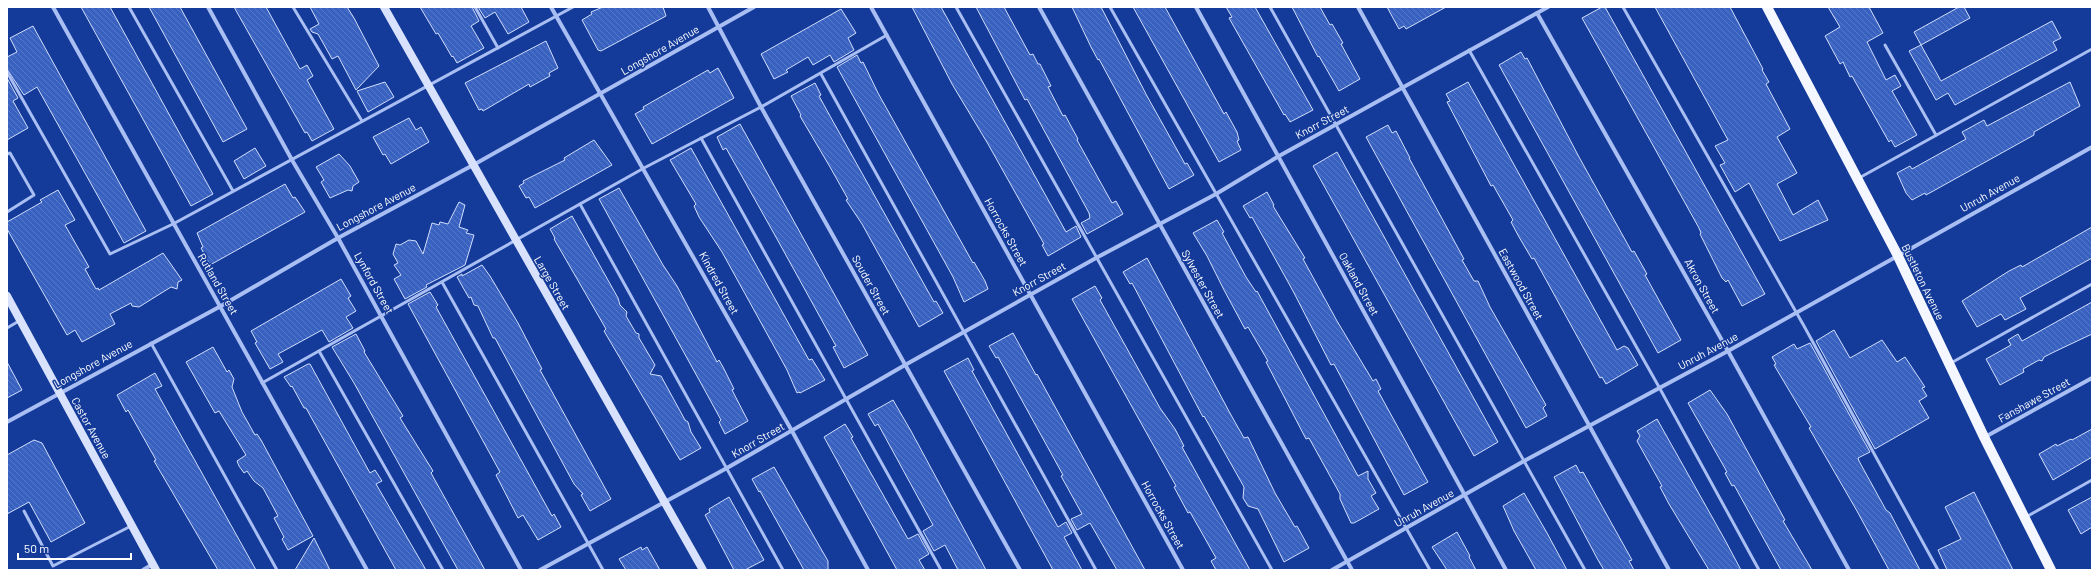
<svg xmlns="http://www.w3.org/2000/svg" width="2099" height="577" viewBox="0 0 2099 577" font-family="Barlow,sans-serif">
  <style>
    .building { fill: url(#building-back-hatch); stroke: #d1defd }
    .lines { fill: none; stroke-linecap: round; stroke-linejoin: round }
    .lane { stroke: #a9bff3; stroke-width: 3 }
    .street { stroke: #a9bff3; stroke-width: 4 }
    .secondary { stroke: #d8e2fd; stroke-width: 8 }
    .primary { stroke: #f4f7ff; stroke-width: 10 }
    .labels { text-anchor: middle; stroke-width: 3; stroke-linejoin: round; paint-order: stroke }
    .street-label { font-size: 11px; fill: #fff; stroke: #143b9a }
  </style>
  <defs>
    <pattern id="building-back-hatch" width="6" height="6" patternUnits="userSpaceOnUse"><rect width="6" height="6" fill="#3961c0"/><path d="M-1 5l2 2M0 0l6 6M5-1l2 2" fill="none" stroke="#5779c9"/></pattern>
  </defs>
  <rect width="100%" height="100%" fill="#143b9a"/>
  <g class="building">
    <path d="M81,7h29l103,187 -22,12z"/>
    <path d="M149,7h31l67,122 -24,13z"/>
    <path d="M234,7h32l34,62 7,-4 6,11 -6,4 27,49 -22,12 -5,-9 -2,1z"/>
    <path d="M310,7h37l7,11 25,48 -23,24 -18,-34 -6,3 -14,-25 -6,-2 -2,-3 9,-5z"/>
    <path d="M420,7h52l7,14 -8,5 13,22 -27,15 -4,-7 -1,1 -14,-24 -2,1z"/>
    <path d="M478,7h43l8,15 -21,12 -13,-22 -10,6z"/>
    <path d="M603,7h60l3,9 -65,35 -3,-1 -16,-30 10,-6 -1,-2z"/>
    <path d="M912,7h29l125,225 10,-6 5,11 -33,19 -6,-11 2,-1 -56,-100 -36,-60z"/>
    <path d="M976,7h28l26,48 3,-1 5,10h2l11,22 -3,1 15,29 2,-1 13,24 -1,1 35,63 4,-2 7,13 -36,20 -6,-11 9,-5 -1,-5 -62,-114 -2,1z"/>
    <path d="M1072,7h29l46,89 38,68 2,-1 7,12 -25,14 -70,-130 -1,1 -7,-13z"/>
    <path d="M1133,7h32l59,107 2,-2 11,20 2,8 -2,1 4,9 -22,12z"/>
    <path d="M1226,7h29l58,103 -23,12 -5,-8 -1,1 -55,-97 3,-1z"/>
    <path d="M1292,7h28l10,18 2,-1 11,19 -2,1 19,35 -21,12 -20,-35 -1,1z"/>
    <path d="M1387,7h59l-40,22 -2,-3 -5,3z"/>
    <path d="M1602,7h3l160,287 -23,12 -14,-26 -2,2 -4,-4 -22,-44 1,-1 -2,-5 -117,-210z"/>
    <path d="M1655,7h75l33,62 -1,1 7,12 -3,2 24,45 -13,8 20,36 -20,11 16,31 25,-15 10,20 -48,21 -31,-58 -14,9 -15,-27 5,-2 -10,-17 13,-6z"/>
    <path d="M1828,7h41l14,26 -16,9 19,38 9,-5 6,11 -9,5 25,44 -22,12 -4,-7 -2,2 -37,-66 -2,1 -7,-15 -3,2 -15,-28 15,-9z"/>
    <path d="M1959,7h5l6,11 -49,27 -7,-13z"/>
    <path d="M841,9l15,24 -8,5 6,12 -20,12 -4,-7 -17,10 -5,-8 -22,13 2,2 -14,7 -13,-25z"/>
    <path d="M2052,21l9,17 -8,4 4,8 -102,55 -7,-12 -12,7 -27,-49 12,-6 20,36z"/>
    <path d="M33,26l113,205 -22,12 -87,-156 -13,8 -17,-26v-12l10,-5 -7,-14z"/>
    <path d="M546,41l12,27 -9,5 1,3 -20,11 -1,-3 -46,27 -1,-2 -3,1 -14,-27z"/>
    <path d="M1521,52l4,7 2,-1 52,99 53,95 2,-1 13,23 -2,1 36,65 -23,13 -159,-288z"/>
    <path d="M857,55l4,8 2,-1 15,31 95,170 1,-1 11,19 3,8 -24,13 -11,-25 -116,-210z"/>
    <path d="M718,68l16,30 -82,46 -17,-30 9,-5 -1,-2 65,-37 2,3z"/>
    <path d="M7,78l11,20 -5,3 15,27 -21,12z"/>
    <path d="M385,82l9,15 -26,15 -11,-21z"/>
    <path d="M1468,82l149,268 7,-4 4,2 10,17 -32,19 -4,-7 -2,1 -66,-120 -2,1 -13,-22 -8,-15 2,-2 -20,-35 -2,1 -44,-84 3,-1 -4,-7z"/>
    <path d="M2070,82l10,24 -46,26v3l-108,60 -1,-2 -13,7 -6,-7 -9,-20 13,-7 2,3 54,-30 -4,-7 22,-12 3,6z"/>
    <path d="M815,83l6,12 -2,1 11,20 104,186 2,-1 7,12 -24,14 -57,-103 -16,-24 2,-1 -18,-32 -30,-51 1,-1 -10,-19z"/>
    <path d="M409,118l7,12 5,-3 8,15 -38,22 -6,-10 -2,1 -10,-18z"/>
    <path d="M740,124l128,231 -24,13 -11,-21 3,-1 -59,-107 -51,-91 -3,2 -6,-13z"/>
    <path d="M1388,125l4,8 4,-2 14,27h-1l55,101 -2,1 12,21h4l12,26 56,98 -3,3 4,8 -21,12 -160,-291z"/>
    <path d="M594,140l18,25 -77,43 -6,-11 -3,1 -7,-12 5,-3 -1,-2 42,-21 -1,-2z"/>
    <path d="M255,148l11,18 -22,13 -10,-18z"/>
    <path d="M691,148l118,212 3,-1 13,21 -25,13 -1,-1 -2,1 -10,-23 -65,-118 -23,-35 -5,-11 2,-2 -26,-44z"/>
    <path d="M1337,152l161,290 -24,14 -161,-290z"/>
    <path d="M339,154l11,12 9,16 -6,4 -1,5 -4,-1 -18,8 -9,-16 3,-2 -8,-13z"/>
    <path d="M285,184l8,14 2,-1 10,15 -95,53 -9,-17 2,-1 -6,-14z"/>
    <path d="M619,188l44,77 14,21 40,76 2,-2 4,7 11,22 -2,1 16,31 -23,13 -6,-12 2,-2 -18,-33 -104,-188z"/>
    <path d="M58,190l17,30 -10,5 24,42 -4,2 11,20 2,-1 1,2 64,-37 19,27 -4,2 -1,7 -6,-2 -32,20 -7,-1 -1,-3 -21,11 5,10 -33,18 -7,-12 -8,5 -60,-106v-7l35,-20 -2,-2z"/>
    <path d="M1267,192l7,13 -1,1 32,52 -2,1 34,62 36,60 3,-2 5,10 -3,2 50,91 -24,13 -70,-131 -3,1 -38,-74 -41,-74 -2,1 -7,-12z"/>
    <path d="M459,202l6,3 -6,22 9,3 -2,3 8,2 -9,30 -39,20 1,2 -22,12 -11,-20 7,-4 -7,-10 4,-2 -5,-9 3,-10 4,1 9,-5 7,1 7,13 9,-31 7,2 1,-3 8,2z"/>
    <path d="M572,216l46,82 2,7 7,7 -1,4 10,17 3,1v4l16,27 -5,9 11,2 24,44 3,2 3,10 10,16 -21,12 -76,-129 2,-2 -52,-90 1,-1 -5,-9z"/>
    <path d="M1217,220l7,12 -2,1 24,44 10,15 1,-1 101,185 10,-5v8l8,14 -5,3 8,13 -25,14h-3l-11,-24v-5l-31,-56 -3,1 -40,-77 2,-1 -17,-29 -3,-5 -3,2 -21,-39 -17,-34 -14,-23z"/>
    <path d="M2092,227v31l-72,40 6,11 -21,11 -4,-6 -24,13 -15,-26 47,-30 12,-6 1,2z"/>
    <path d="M1147,258l84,157 13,23 4,-1 27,56 20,34 2,-1 12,22 -25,14 -26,-53 -10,-3 -5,-8 1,-11 -40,-71 -1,1 -71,-134 -2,1 -7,-12z"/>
    <path d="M482,265l8,11 28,47 24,46 -2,1 71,129 -21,12 -9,-16 2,-1 -9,-10 -79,-146h-2l-15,-32 -4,-1 -3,-8 -2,1 -12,-21 5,-3v2z"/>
    <path d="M341,279l10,17 -3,2 8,13 -10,6 7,11 -24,14 -7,-12 -44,24 5,8 -13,7 -15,-26 2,-1 -6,-11z"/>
    <path d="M1095,286l7,12 -2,2 60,108 15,21 9,17 -2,1 68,123h-34l-5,-9 5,-3 -26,-46 -2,1 -14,-26 2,-1 -104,-187z"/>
    <path d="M430,292l8,13 -2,2 85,153 31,56 2,-2 7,13 -23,13 -15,-25 -5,3 -22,-43 4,-3 -92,-168z"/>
    <path d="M2092,302v32l-36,17 -12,6 -2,4 -3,-1 -16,9 1,3 -24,13 -14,-26 25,-14 -3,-5 10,-6 4,7z"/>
    <path d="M1834,330l16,28 32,-18 15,22 8,-5 20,30 -3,1 5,8 -8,5 10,17 -54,31 -59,-108z"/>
    <path d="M1013,333l23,42 1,-1 108,196h-28l-27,-47 -13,7 -6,-11 11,-5 -21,-38 2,-1 -65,-118 -2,1 -7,-12z"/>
    <path d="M356,334l9,17 -1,1 39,64 -3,2 33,53 -2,2 54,97h-27l-104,-187 -22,-36z"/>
    <path d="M1810,343l60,109 -12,6 1,3 27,49 4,3 30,57h-31l-32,-59 -48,-83 2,-1 -37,-62 2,-1 -4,-7 22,-13 3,5z"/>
    <path d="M213,347l14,25 2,-2 5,9 -2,8 10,25 13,23 2,-1 4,6 52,96 -25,14 -6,-11 2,-2 -10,-19 4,-2 -15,-28 -9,-7 -7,-10 -3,2 -5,-7 -2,-5 9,-6 -27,-44 -4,2 -29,-51z"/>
    <path d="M968,358l6,12 -2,1 86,156 8,-5 6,11 -8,4 18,33h-29l-109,-199z"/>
    <path d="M7,362l15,28 -15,8z"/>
    <path d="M308,364h2l60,109 5,-3 7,11 -6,3 50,86h-30l-90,-162h-2l-12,-22 -1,1 -7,-10z"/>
    <path d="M155,373l7,13 -7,3 101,181h-38l-64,-109 2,-1 -28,-50 -2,2 -9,-17z"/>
    <path d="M1710,390l17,24 46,84 12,22 -2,1 29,49h-31l-47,-85 -2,1 -7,-13 2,-1 -39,-69z"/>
    <path d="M893,400l18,31 75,139h-28l-13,-25 -11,6 -11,-20 10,-6 -55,-101 -3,2 -7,-12z"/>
    <path d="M1657,419l68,121 16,30h-32l-40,-66 -9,-17 2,-1 -25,-45 3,-5 -3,-5z"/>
    <path d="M845,424l8,13 -2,1 57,101 10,-5 11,20 -10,6 6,10h-28l-73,-133z"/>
    <path d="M2092,429v28l-39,23 -14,-26 17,-10 1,2 14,-7 1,1z"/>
    <path d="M34,440l8,3 43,80 -34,19 -22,-40 -22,12v-59z"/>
    <path d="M1576,465l4,8 3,-1 49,88 -3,1 5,9h-30l-6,-10 -44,-83z"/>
    <path d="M774,467l54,94v9h-24l-44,-79 -1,1 -7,-13z"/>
    <path d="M1974,492l39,78h-66l-9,-20 23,-11 -16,-32z"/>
    <path d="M1524,493l23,40 20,37h-31l-22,-39 -11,-25z"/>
    <path d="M729,497l35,63 -19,10h-11l-29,-55 5,-3 -1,-3z"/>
    <path d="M2092,497v30l-11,7 -13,-24z"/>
    <path d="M1457,532l13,24 -1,1 7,13h-29l-15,-23z"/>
    <path d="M314,538l16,32h-35z"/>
    <path d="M641,547l1,3 5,-3 13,23h-34l-7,-11z"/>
  </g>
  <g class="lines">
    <g class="lane">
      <path d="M129,7l104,184"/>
      <path d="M293,7l69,114"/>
      <path d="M475,7l23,41"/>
      <path d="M956,7l316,563"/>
      <path d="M1110,7l320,563"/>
      <path d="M1270,7l315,563"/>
      <path d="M1623,7l181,319 134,244"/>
      <path d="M1885,45l51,90"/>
      <path d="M1469,50l190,337 100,183"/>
      <path d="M7,72l103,182 63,-30 400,-217"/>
      <path d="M821,74l275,496"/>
      <path d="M701,138l240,432"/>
      <path d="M7,154l3,-1 24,42 -27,17"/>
      <path d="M1859,178l233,-129"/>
      <path d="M580,204l203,366"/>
      <path d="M442,282l161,288"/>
      <path d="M7,328l12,-7"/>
      <path d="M151,343l126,227"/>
      <path d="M319,351l124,219"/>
      <path d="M1951,363l141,-79"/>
      <path d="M262,383l382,-215 117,-61 126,-72"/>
      <path d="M24,511l29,55 78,-40"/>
      <path d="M2026,517l66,-37"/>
    </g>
    <g class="street">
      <path d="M53,7l314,563"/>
      <path d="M208,7l84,153 46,78 183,332"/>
      <path d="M551,7l241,424 76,139"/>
      <path d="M708,7l53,100 259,463"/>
      <path d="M871,7l312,563"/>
      <path d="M1039,7l313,563"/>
      <path d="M1196,7l310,563"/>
      <path d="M1358,7l311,563"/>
      <path d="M1537,13l191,338 121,219"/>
      <path d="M7,422l214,-116 117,-68 137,-74 279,-157"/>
      <path d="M1985,437l107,-59"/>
      <path d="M143,570l10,-6"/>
      <path d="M540,570l187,-102 178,-103 191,-107 120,-64 63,-38 269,-149"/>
      <path d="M1332,570l192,-109 204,-110 364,-204"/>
    </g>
    <g class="secondary">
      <path d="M384,7l319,563"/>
      <path d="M7,296l149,274"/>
    </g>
    <path class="primary" d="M1767,7l130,247 87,183 67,133"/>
  </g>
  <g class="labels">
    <g class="street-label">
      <text transform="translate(660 50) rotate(-30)" y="4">Longshore Avenue</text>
      <text transform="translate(1322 122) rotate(-28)" y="4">Knorr Street</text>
      <text transform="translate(1990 193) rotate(-29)" y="4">Unruh Avenue</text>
      <text transform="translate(376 207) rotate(-28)" y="4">Longshore Avenue</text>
      <text transform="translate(1006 232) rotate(61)" y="4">Horrocks Street</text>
      <text transform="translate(1039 279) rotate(-29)" y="4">Knorr Street</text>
      <text transform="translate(1923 282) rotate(64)" y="4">Bustleton Avenue</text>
      <text transform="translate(374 283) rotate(61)" y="4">Lynford Street</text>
      <text transform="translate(552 283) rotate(60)" y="4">Large Street</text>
      <text transform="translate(719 283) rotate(61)" y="4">Kindred Street</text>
      <text transform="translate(218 284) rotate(60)" y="4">Rutland Street</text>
      <text transform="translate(1203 284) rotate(61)" y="4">Sylvester Street</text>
      <text transform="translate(1359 284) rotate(61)" y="4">Oakland Street</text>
      <text transform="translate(1521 284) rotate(61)" y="4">Eastwood Street</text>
      <text transform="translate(871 285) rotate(61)" y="4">Souder Street</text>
      <text transform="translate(1702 286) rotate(61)" y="4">Akron Street</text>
      <text transform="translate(1708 351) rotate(-28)" y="4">Unruh Avenue</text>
      <text transform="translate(93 364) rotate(-29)" y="4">Longshore Avenue</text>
      <text transform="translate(2034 400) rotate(-29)" y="4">Fanshawe Street</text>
      <text transform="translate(91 428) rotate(61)" y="4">Castor Avenue</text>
      <text transform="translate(758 440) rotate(-30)" y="4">Knorr Street</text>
      <text transform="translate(1424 508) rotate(-29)" y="4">Unruh Avenue</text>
      <text transform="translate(1163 515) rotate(61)" y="4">Horrocks Street</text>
    </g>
  </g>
  <rect width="2099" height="577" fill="none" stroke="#ffffff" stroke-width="16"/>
  <path d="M18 553v6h113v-6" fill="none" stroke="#ffffff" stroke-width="2"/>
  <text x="24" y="553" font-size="12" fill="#ffffff" stroke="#143b9a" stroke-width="3" paint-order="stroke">50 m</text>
</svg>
